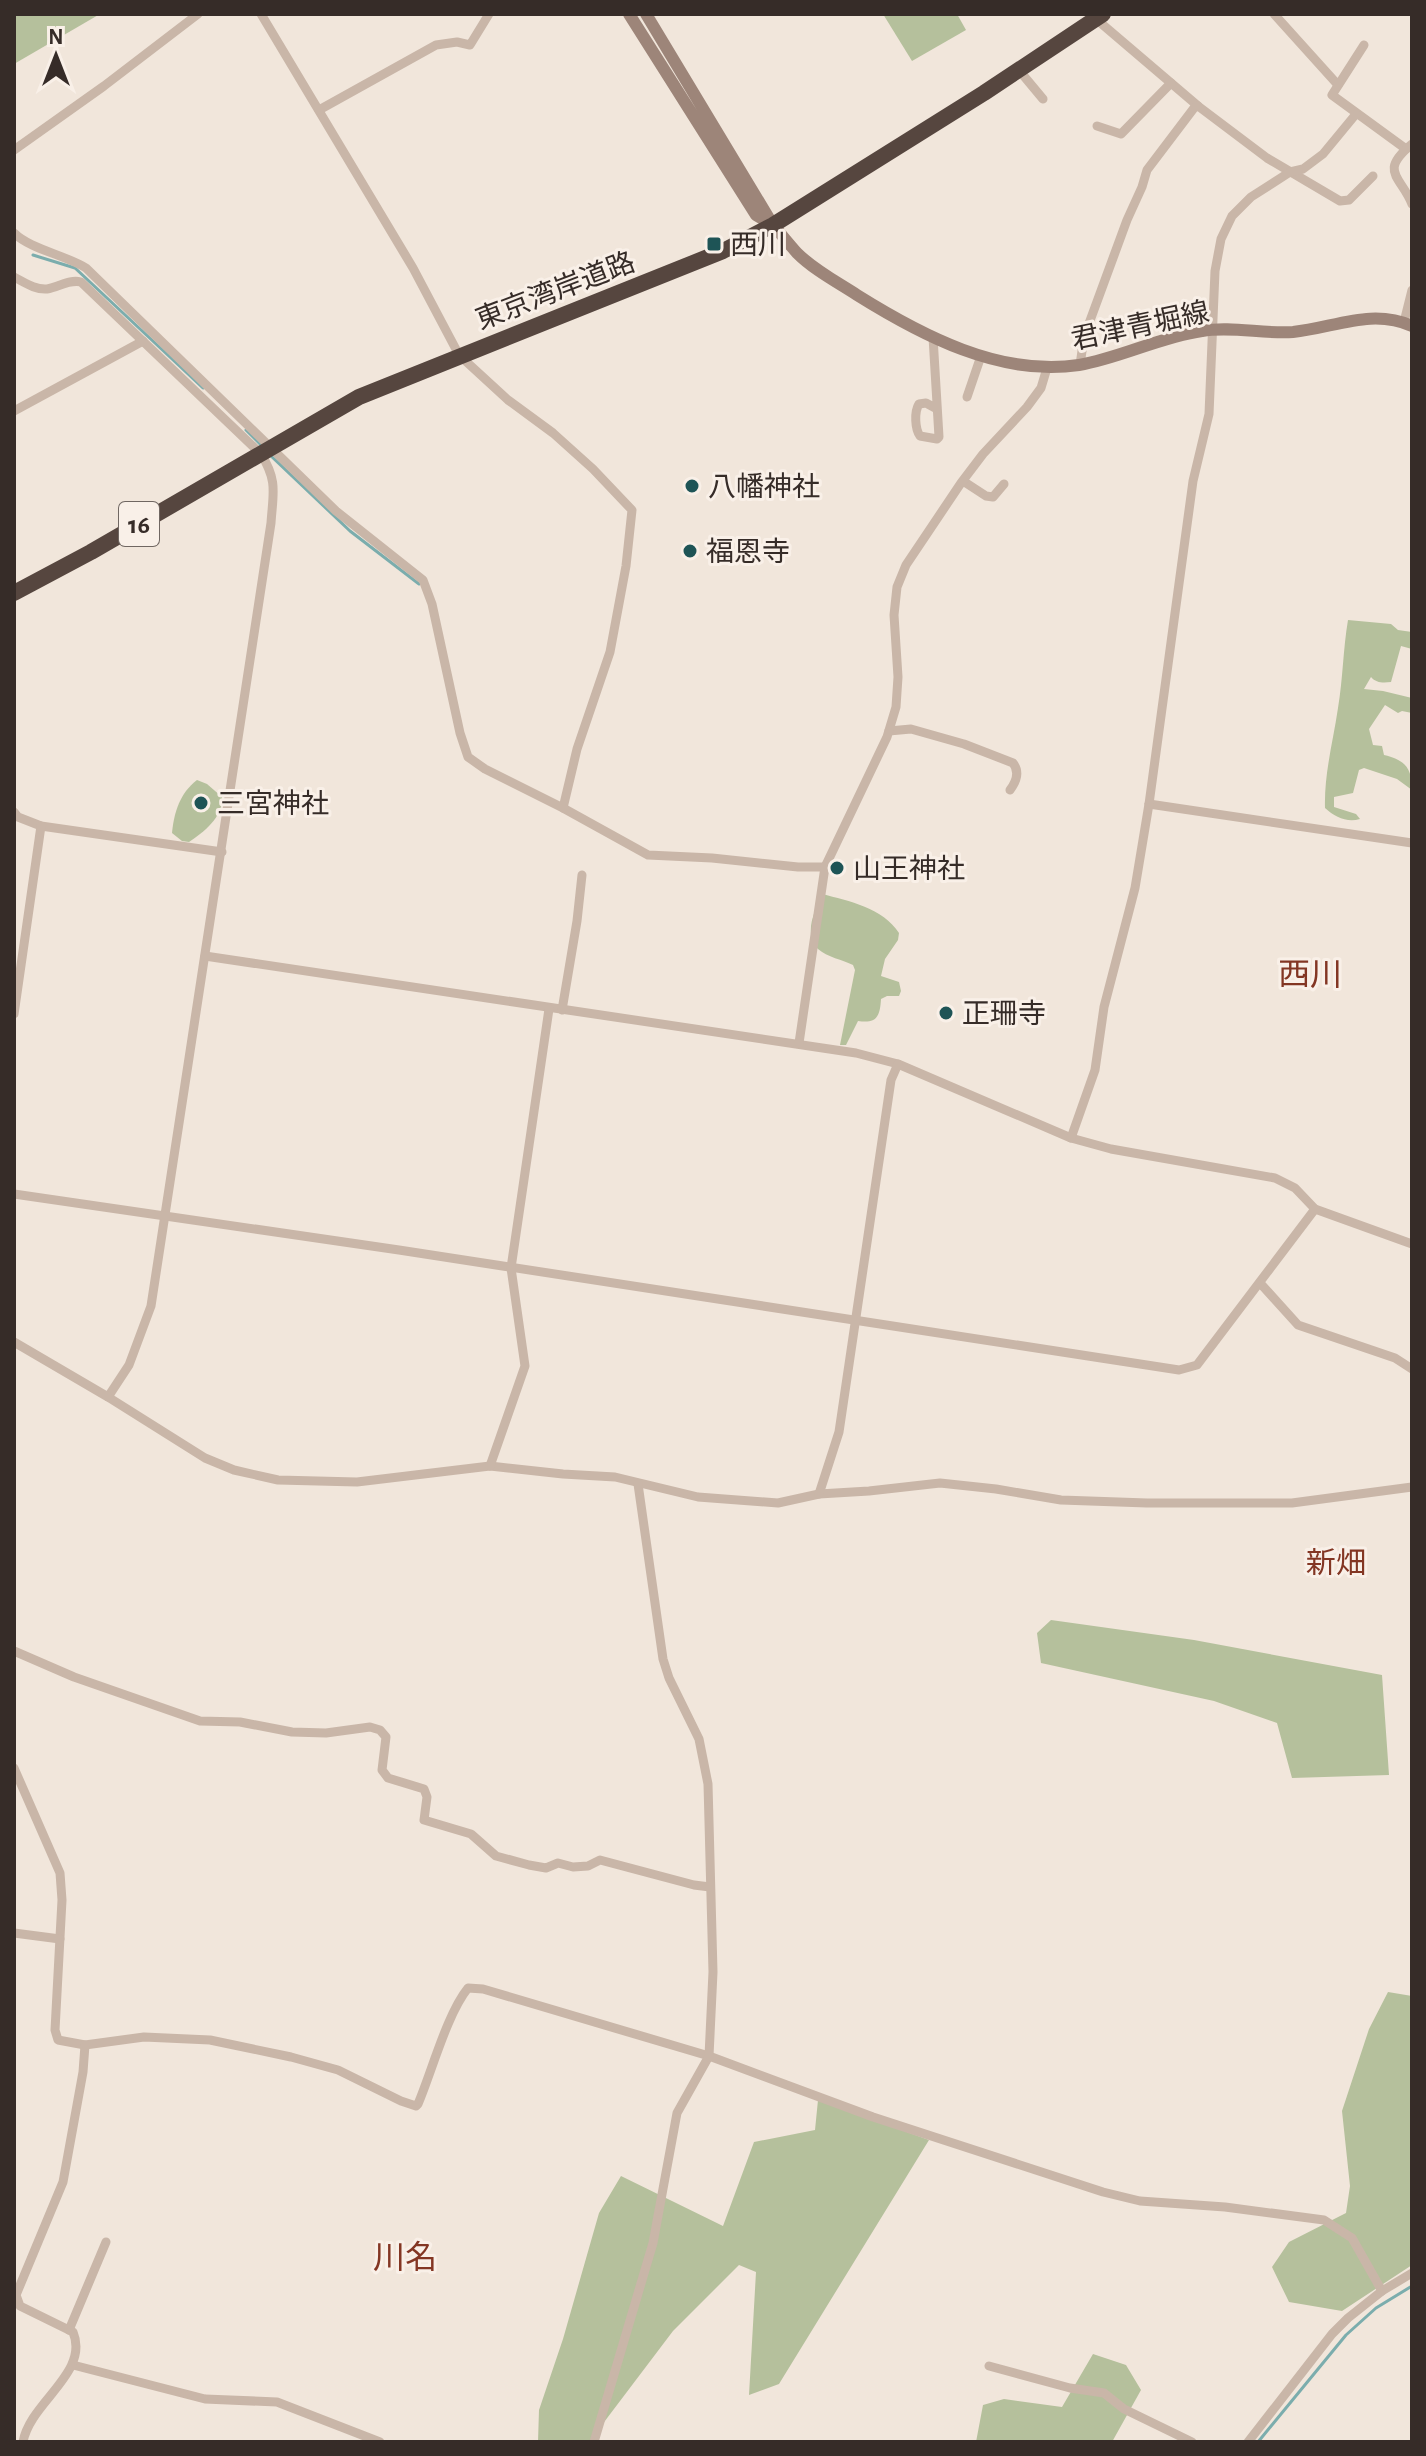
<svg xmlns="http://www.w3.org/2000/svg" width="1426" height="2456" viewBox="0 0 1426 2456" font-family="'Alegreya Sans','Noto Sans JP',sans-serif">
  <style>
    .green { fill: #b5c09c }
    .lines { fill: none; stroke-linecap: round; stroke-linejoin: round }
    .stream { stroke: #7badad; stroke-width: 3 }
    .street { stroke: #c9b6a8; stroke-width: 9 }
    .secondary { stroke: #9d8579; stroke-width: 12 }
    .highway { stroke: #56463f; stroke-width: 16 }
    .poi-dot { fill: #1e5456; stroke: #f9f0e8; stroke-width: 3 }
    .labels { text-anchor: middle; stroke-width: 6; stroke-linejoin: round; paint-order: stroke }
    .shield { fill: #f9f0e8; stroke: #706762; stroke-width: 2 }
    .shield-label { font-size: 26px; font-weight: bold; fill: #362c28 }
    .poi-label { font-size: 28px; fill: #362c28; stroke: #f9f0e8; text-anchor: start }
    .street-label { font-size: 28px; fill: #362c28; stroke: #f9f0e8 }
    .neighbourhood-label { font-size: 30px; fill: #833623; stroke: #f9f0e8 }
    .quarter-label { font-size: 32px; fill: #833623; stroke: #f9f0e8 }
  </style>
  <rect width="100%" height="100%" fill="#f1e6db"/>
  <g class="green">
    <path d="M14,14h86l-86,50z"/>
    <path d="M883,14h74l9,16 -54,31z"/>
    <path d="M1348,620l43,4 7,6 14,2v17l-11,-3 -10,36c-8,1 -15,1 -20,-5l-7,12 19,2 29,7v15l-10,-2 -4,2 -13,-8 -16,24 4,16 9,1 2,9c22,5 28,14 28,35l-15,-11 -33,-11 -5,2 -6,23 -19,4v10l22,7 4,5c-13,4 -25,-2 -35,-11 -1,-34 8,-66 13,-100 5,-29 5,-59 10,-88z"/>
    <path d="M197,780l10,4 15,13c1,20 -18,35 -33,45l-7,-1 -10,-8c2,-21 8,-40 25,-53z"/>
    <path d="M822,894c27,7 61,14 77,39l-1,7 -13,19 -4,17 18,6 2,9 -2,5h-12l-6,3c-1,17 -4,25 -23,22l-12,24h-6l15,-75 -2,-5c-10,-5 -26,-8 -35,-16 -15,-16 -3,-38 4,-55z"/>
    <path d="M1051,1620l143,20 188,35 7,100 -97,3 -15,-55 -63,-22 -173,-38 -4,-30z"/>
    <path d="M1388,1992l24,4v269l-70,46 -53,-9 -17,-35 17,-25 57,-29 4,-27 -8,-75 27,-82z"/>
    <path d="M818,2100l111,40 -150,244 -30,11 7,-123 -17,-7 -66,66 -84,111h-51l1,-32 24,-71 36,-126 22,-37 102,50 31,-84 61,-12z"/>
    <path d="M1093,2354l33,11 15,25 -29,52h-136l7,-37 21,-6 58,8z"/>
  </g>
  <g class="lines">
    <g class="stream">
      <path d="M33,255l42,13 128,120"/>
      <path d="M246,430l17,17"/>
      <path d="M271,456l79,75 69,53"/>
      <path d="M1258,2442l88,-107 30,-27 36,-22"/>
    </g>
    <g class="street">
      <path d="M261,14l152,254 46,87 49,45 45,33 40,36 39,41 -6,56 -16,86 -33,97 -14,59"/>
      <path d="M1274,14l64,71"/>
      <path d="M1096,19l102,87 69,52 73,43 9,-1 24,-24"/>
      <path d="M1364,45l-32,50 74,54"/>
      <path d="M1018,69l25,30"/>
      <path d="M319,110l117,-65 21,-3 13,3 19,-31"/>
      <path d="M1097,126l24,8 50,-51"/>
      <path d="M1412,144c-34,28 -11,32 0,60"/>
      <path d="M14,150l90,-64 94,-72"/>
      <path d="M14,233c16,16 51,22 72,35l250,243 87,69 9,24 28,129 8,24 17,12 78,39 85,47 64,3 86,9h27"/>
      <path d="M14,277c10,5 21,13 33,12 12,-2 22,-10 34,-7l180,172c17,27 12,39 10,69l-120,783 -22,59 -21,32"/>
      <path d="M1404,322l8,-32"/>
      <path d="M933,337l6,100 -2,2 -17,-3c-5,-7 -6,-24 -1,-32l7,-1 11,6"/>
      <path d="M1080,365l4,-28 43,-117 15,-33 5,-17 47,-62 4,-2"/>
      <path d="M967,397l14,-41"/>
      <path d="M14,411l129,-70"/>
      <path d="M963,481l23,15 7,1 11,-13"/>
      <path d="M889,731l22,-2 53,15 49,19c7,9 3,19 -3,27"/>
      <path d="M1149,804l263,39"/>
      <path d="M14,812l4,5 23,9 181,26"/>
      <path d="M205,956l651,97 42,11 173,74 40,11 164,29 20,10 20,21 97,35"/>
      <path d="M562,1010l15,-89 5,-46"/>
      <path d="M14,1014l27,-188"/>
      <path d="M799,1043l26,-176 62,-130 9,-30 2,-30 -4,-62 3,-28 9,-22 55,-82 22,-29 44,-47 14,-19 6,-20"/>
      <path d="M1071,1138l24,-68 9,-63 31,-119 14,-84 44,-323 16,-67 6,-143 6,-32 11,-23 19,-19 39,-25 13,-3 20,-15 33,-40"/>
      <path d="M14,1194l385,56 780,120 18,-5 118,-156"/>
      <path d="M1260,1283l38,42 97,33 17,11"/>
      <path d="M14,1342l94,55 97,61 29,12 44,10 79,2 133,-16 73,8 52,3 83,20 80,6 41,-9 50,-3 71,-8 56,6 65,11 86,3h145l120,-16"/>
      <path d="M490,1466l35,-100 -14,-98 38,-259"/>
      <path d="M819,1494l20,-62 52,-352 7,-16"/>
      <path d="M14,1651l60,26 126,44 40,1 52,10 34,1 44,-6 10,3 6,7 -4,33 6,8 36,11 3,8 -3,23 47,14 25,22 33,9 17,3 12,-5 15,4 15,-1 12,-6 94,25 16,2"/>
      <path d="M14,1768l46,105 2,27 -7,130 3,10 27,5 59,-8 66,3 81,17 47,13 63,31 15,5 2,-2c14,-33 29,-90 50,-116l15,1 226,67 164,61 230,75 37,9 85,6 99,13 28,18 30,53"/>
      <path d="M14,1933l46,6"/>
      <path d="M69,2330l37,-88"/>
      <path d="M73,2365l132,34 72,3 103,40"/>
      <path d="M989,2366l81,22 34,5 20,16 68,33"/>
      <path d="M23,2442c7,-40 67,-69 50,-110l-53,-26 -4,-11 47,-113 20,-110 2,-27"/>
      <path d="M594,2442l59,-199 24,-130 32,-57 4,-84 -5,-188 -9,-45 -30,-61 -6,-19 -25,-175"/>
      <path d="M1248,2442l84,-108 16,-16 34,-27 30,-18"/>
    </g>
    <g class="secondary">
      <path d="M629,14l127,201 17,10 -127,-211"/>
      <path d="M773,225c8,9 16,19 24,28 17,17 40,29 60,42 64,40 143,82 222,70 41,-7 81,-28 123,-34 29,-5 61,3 91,1 41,-4 78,-24 119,-6"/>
    </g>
    <path class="highway" d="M14,593l77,-41 268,-155 364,-146 50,-26 211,-132 119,-79"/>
  </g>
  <g class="poi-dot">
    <rect x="706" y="236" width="16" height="16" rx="4"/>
    <circle cx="692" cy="486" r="8"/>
    <circle cx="690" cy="551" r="8"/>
    <circle cx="201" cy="803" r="8"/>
    <circle cx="837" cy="868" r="8"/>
    <circle cx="946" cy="1013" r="8"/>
  </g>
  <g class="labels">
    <rect class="shield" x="119" y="502" width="40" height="44" rx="6"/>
    <g class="shield-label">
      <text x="139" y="533">16</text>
    </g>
    <g class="poi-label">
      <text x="730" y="254">西川</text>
      <text x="708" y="496">八幡神社</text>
      <text x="706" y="561">福恩寺</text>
      <text x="217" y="813">三宮神社</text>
      <text x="853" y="878">山王神社</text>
      <text x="962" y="1023">正珊寺</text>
    </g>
    <g class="street-label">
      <text transform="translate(555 290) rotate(-21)" y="10">東京湾岸道路</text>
      <text transform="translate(1140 325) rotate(-12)" y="10">君津青堀線</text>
    </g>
    <g class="neighbourhood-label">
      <text x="1336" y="1573">新畑</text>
    </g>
    <g class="quarter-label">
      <text x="1310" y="985">西川</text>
      <text x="405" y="2268">川名</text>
    </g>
  </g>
  <rect width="1426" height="2456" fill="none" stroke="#362c28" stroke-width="32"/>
  <g transform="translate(56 56)" stroke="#f9f0e8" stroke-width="6" paint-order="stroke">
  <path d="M0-6L14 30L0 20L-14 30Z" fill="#362c28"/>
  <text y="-12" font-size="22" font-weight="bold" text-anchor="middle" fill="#362c28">N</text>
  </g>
</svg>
